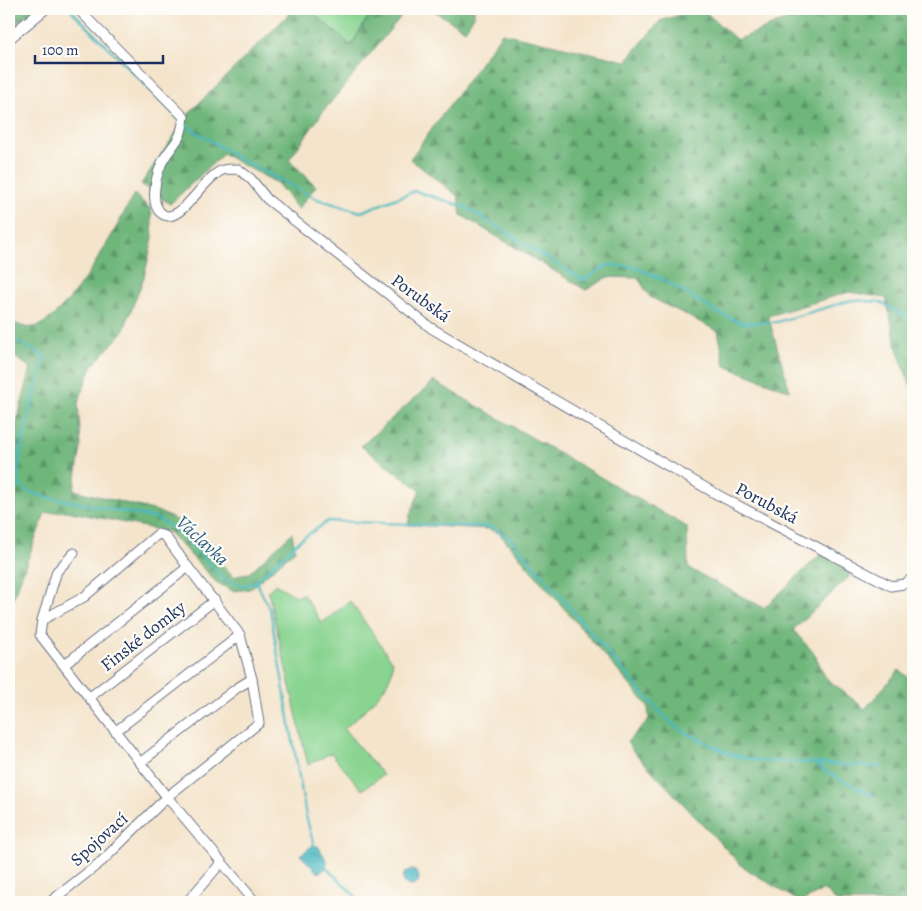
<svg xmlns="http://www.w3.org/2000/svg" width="922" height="911" viewBox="0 0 922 911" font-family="Alegreya,serif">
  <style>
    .grass { fill: #89d490; stroke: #528277 }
    .forest { fill: url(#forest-firs); stroke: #44726c }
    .water { fill: url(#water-ripples); stroke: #32748e }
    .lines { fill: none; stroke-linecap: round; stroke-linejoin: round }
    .stream { stroke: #48b8bf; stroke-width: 2.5 }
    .minor-casing { stroke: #676e84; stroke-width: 11 }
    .major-casing { stroke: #676e84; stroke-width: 13 }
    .minor { stroke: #fff; stroke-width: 9 }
    .major { stroke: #fff; stroke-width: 11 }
    .labels { text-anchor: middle; stroke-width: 4.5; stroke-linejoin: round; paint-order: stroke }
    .street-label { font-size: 18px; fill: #1b2f5e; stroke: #fdfcf7 }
    .water-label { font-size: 19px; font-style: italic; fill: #2b5f80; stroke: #fdfcf7 }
  </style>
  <defs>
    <pattern id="forest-firs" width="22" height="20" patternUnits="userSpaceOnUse" patternTransform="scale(1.25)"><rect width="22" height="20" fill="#6eb67a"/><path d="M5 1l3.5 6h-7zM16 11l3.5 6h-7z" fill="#5a9467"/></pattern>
    <pattern id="water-ripples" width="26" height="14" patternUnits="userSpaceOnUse" patternTransform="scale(1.25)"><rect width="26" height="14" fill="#48b8bf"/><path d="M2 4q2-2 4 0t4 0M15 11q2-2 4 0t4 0" fill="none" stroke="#3b969e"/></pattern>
  </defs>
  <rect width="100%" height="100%" fill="#fdfcf7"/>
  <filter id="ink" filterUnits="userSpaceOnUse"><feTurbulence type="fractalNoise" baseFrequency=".02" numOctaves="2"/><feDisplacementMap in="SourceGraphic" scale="10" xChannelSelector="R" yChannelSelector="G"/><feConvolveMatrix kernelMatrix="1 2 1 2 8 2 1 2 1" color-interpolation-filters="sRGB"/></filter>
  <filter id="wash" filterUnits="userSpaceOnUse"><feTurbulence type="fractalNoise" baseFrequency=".0096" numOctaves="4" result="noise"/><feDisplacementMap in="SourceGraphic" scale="20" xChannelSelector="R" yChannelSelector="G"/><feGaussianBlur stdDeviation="1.12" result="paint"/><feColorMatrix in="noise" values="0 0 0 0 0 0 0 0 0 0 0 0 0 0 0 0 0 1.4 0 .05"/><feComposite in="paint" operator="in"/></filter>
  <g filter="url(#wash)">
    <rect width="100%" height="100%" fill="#f4e4cb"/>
    <g class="grass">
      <path d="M308,9h65l-22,37z"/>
      <path d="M275,584l21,12 7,-2 19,29 28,-22 42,60c5,23 -32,54 -48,68l39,46 -21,15 -31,-37 -23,12 -40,-174z"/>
    </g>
    <g class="forest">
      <path d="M9,9h25l-25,20z"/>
      <path d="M294,9h14l43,36 22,-36h34l-85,104 -33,47 27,26 -18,23 -21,-26 -54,-29 -53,50 -29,-20 50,-73z"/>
      <path d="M431,9h43v7l-9,14z"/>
      <path d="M698,9h4l35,31 76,-31h100v375l-3,1 -13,-36 -11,-51 -37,-6 -81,24 22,75 -65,-25 -7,-35 -68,-34 -12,-19 -30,-1 -22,13 -125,-75 -3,-19 -48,-37 92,-126 124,28 34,-40z"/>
      <path d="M134,194l17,15 2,29 -9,39 -21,55 -31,34 -14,37 3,44 -7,43 83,21 24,11 53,55 15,-4 43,-40 3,17 -45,39 -17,2 -17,-9 -47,-50 -102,-21 -22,2 -36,97v-158l22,-84 -22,-15v-33c7,4 16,9 25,7 35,-8 84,-102 100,-133z"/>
      <path d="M434,381l253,146 1,41 76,40 57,-54 33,18 -61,58 21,23 12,25 39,31 34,-39 14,11v221h-76l-13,-12 -24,12 -57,-35 -110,-116 -6,-9 22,-23 -1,-13 -149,-173 -11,-4 -80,-4 2,-10 10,-25 -59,-44z"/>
    </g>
    <g class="water">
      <path d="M312,846h6l9,15 -1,7 -8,5 -18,-18z"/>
      <circle cx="411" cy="878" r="8"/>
    </g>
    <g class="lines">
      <g class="stream">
        <path d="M70,9l110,111"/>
        <path d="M184,124l54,34 79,41 44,13 54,-21 50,16 118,73 25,-15 26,2 30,13 52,32 27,11 34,-1 75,-22 28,2 33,18"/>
        <path d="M9,337l36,20c-6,23 -34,110 -25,127 5,9 18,10 27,13l109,21 23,14 46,48 19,6 12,-5 14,29 36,206 9,33"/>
        <path d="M256,581l44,-41 28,-19 164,6 19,12 135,158 26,27 14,9 44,21 29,7 56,2 10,8 48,25"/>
        <path d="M815,763l66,4"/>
        <path d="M325,866l36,36"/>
      </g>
    </g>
  </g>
  <g filter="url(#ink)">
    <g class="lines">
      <g class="minor-casing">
        <g id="minor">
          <path d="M78,9l106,108c-1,6 -2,13 -4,18 -5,11 -15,19 -19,30 -5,12 -13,42 3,50 18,8 40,-39 59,-45 4,-1 10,-1 15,-1l13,10 16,20 164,129 287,167 173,91 13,-2 9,-6"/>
          <path d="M188,567l-23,-31 -7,-2 -74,63 -42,23 -2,15 127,162 88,105"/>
          <path d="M42,620l15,-49 17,-18"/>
          <path d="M90,697l125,-97"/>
          <path d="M116,731l124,-96"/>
          <path d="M141,762l96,-74 15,-9"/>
          <path d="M50,902l52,-41 65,-64 92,-74 -7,-44 -12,-44 -52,-68 -124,98"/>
          <path d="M187,902l34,-39"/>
        </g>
      </g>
      <g class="major-casing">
        <path id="major" d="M9,38l35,-29"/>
      </g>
      <use href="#minor" class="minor"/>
      <use href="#major" class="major"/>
    </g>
  </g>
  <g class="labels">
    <g class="street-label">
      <text transform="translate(421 298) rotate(36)" y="6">Porubská</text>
      <text transform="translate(767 503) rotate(28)" y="6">Porubská</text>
      <text transform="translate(143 636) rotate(-38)" y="6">Finské domky</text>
      <text transform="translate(99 839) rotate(-42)" y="6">Spojovací</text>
    </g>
    <g class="water-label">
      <text transform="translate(203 540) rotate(43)" y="7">Václavka</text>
    </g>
  </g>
  <rect width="922" height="911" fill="none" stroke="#fdfcf7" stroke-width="30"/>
  <path d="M35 55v8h128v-8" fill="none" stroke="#1b2f5e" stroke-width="2.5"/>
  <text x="42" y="55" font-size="15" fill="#1b2f5e" stroke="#fdfcf7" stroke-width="4" paint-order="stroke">100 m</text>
</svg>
